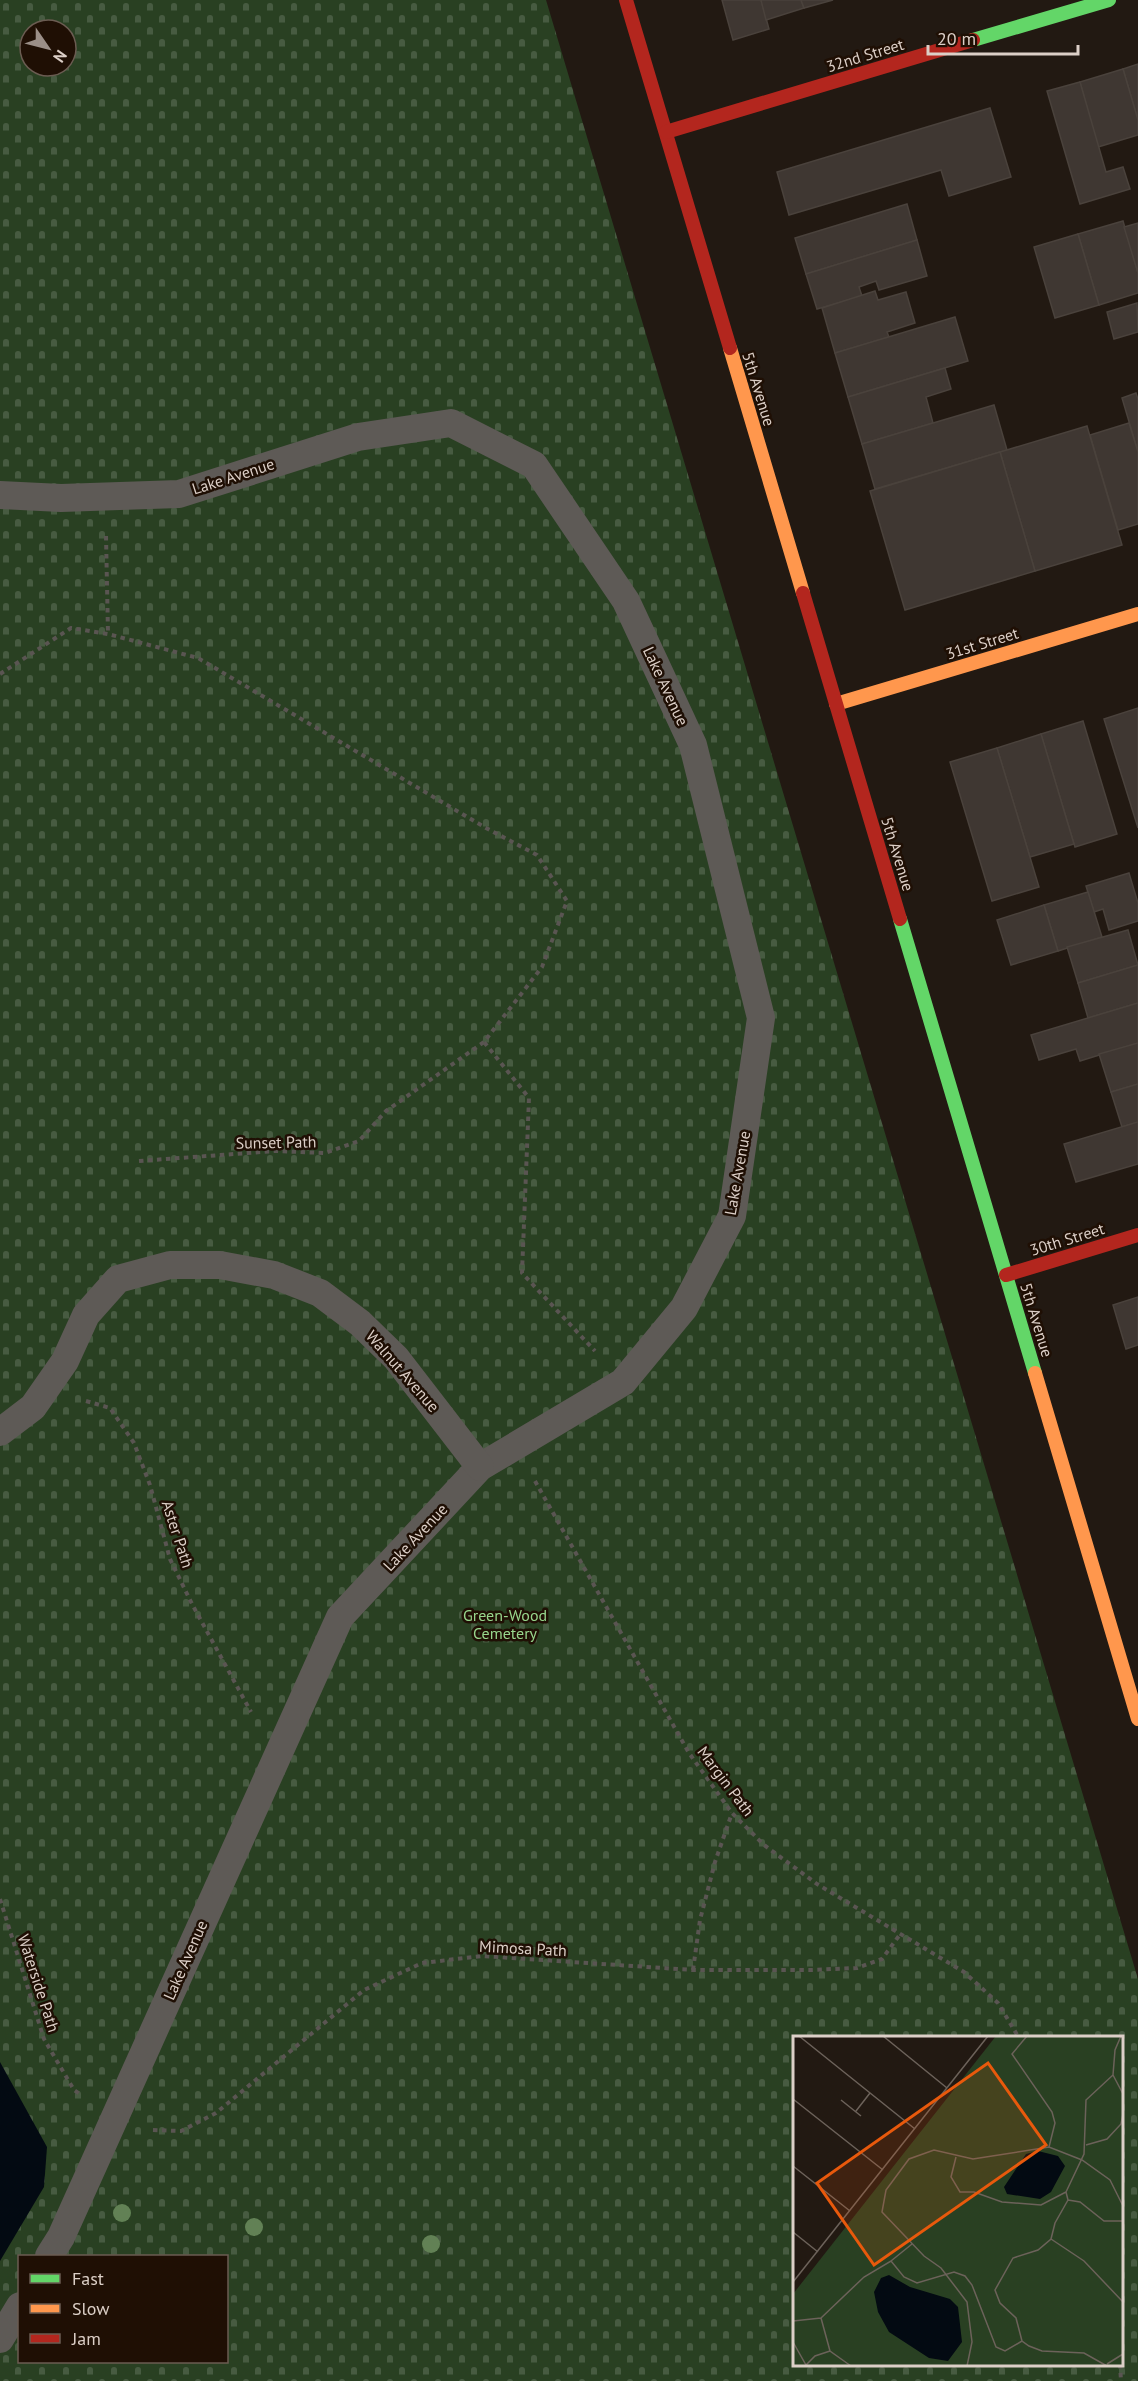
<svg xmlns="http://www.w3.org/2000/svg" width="1138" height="2381" viewBox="0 0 1138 2381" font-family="'PT Sans',sans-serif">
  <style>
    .cemetery { fill: url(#cemetery-stones); fill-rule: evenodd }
    .water { fill: #030a12 }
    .building { fill: #3f3732; stroke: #4a423c; stroke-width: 1.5 }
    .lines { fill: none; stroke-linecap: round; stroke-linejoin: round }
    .path { stroke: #5a5552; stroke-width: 4; stroke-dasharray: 4.5 4.5; stroke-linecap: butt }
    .lane { stroke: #5e5a56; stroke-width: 28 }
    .fast { stroke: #63d668; stroke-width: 14 }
    .slow { stroke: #ff974d; stroke-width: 14 }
    .jam { stroke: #b3261e; stroke-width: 14 }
    .tree { fill: #628155 }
    .labels { text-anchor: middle; stroke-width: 5; stroke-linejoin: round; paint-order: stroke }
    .street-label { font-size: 16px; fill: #dccfc7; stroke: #1f0f04 }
    .park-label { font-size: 16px; fill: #97d68c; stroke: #1f0f04 }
    .inset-road { fill: none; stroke: #6c625a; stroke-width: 1.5 }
    .view { fill: #e8590c; fill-opacity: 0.15; stroke: #e8590c; stroke-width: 3 }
    .inset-edge { fill: none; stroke: #dccfc7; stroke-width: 3 }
  </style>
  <defs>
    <pattern id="cemetery-stones" width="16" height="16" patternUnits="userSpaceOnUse" patternTransform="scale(1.5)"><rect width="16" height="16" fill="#294022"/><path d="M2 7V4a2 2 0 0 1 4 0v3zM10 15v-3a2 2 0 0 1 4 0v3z" fill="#475b41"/></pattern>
  </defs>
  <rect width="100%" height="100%" fill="#221912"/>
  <path class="cemetery" d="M0,0h546l592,1979v402h-1138zM30,30h36v36h-36zM794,2038h328v326h-328zM20,2256h206v106h-206z"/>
  <path class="water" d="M0,2062l47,85 -3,40 -44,74z"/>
  <g class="building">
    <path d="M722,0h39l8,29 -36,11z"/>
    <path d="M761,0h40l3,8 -38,12z"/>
    <path d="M801,0h32l-29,8z"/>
    <path d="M1138,64v56l-15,-51z"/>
    <path d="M1123,69l15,51v15l-40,12 -18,-65z"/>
    <path d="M1080,82l26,90 17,-5 7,22 -50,15 -33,-113z"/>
    <path d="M990,108l21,69 -62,19 -8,-26 -152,45 -12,-43z"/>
    <path d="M907,204l10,36 -111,34 -11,-36z"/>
    <path d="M1123,221l15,52v20l-39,12 -21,-71z"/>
    <path d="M1138,223v50l-14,-46z"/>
    <path d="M1078,234l21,71 -44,13 -21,-71z"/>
    <path d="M917,240l10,36 -48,14 -3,-9 -17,6 3,9 -45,13 -11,-35z"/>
    <path d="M875,291l3,9 28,-8 9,31 -28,9 2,5 -54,16 -13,-45z"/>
    <path d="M1137,303l1,29 -24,7 -7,-27z"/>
    <path d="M955,317l13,44 -120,36 -13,-44z"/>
    <path d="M945,368l6,21 -25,8 7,26 -71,21 -14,-47z"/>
    <path d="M1136,393l2,6v53l-16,-54z"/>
    <path d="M994,405l13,45 -132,39 -13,-45z"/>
    <path d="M1129,423l9,29v72l-20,6 -28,-95z"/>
    <path d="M1087,426l35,119 -87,26 -35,-119z"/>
    <path d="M1000,452l35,119 -130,39 -35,-119z"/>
    <path d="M1138,708v120l-34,-109z"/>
    <path d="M1083,721l34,113 -42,13 -34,-113z"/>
    <path d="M1041,734l33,110 -44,13 -33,-109z"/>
    <path d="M997,748l42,139 -47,14 -42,-139z"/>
    <path d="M1129,873l9,30v18l-29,9 -6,-21 -9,3 -8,-26z"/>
    <path d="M1088,892l14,45 -44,14 -14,-46z"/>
    <path d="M1044,905l14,46 -47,14 -14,-45z"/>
    <path d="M1128,930l10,35 -60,18 -11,-36z"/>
    <path d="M1138,965v38l-50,15 -10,-35z"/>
    <path d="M1138,1003v40l-58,18 -4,-12 -37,11 -8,-25z"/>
    <path d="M1138,1043v41l-27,8 -12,-38z"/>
    <path d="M1138,1084v38l-16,5 -11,-35z"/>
    <path d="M1138,1122v42l-62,18 -12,-38z"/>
    <path d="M1138,1297v48l-12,4 -13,-44z"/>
  </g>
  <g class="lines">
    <g class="path">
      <path d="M106,536l2,98"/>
      <path d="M0,674l71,-46 37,6 90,24 288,170 51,27 30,46 -25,66 -58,75 45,56 -7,175 73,78"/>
      <path d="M139,1161l136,-10 50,2 34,-12 27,-30 98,-69"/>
      <path d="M86,1401l24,7 24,35 16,42 20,74 22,45 59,108"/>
      <path d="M535,1481l154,272 43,60 32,32 53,39 147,88 34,31 21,35"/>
      <path d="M0,1899l44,140 30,51 6,4"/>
      <path d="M693,1970l7,-50 15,-58 17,-49"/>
      <path d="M153,2130l28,1 35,-18 148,-123 58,-27 60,-7 211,14h117l47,-2 25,-9 19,-26"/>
      <path d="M1120,2364l1,17"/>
    </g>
    <g class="lane">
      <path d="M0,495l61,3 118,-4 179,-57 93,-14 83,42 92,136 67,144 68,273 -29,198 -48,92 -61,74 -143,85 -140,150 -279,620 -12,19"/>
      <path d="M0,1432l33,-25 32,-46 21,-46 32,-36 52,-14h50l54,10 46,18 40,30 36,35 84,109"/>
      <path d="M0,2339l20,-33"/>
    </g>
    <g class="fast">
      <path d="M973,40l136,-40"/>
      <path d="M900,919l135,454"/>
    </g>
    <g class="slow">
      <path d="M730,348l73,245"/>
      <path d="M836,704l302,-90"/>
      <path d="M1035,1373l103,346"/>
    </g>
    <g class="jam">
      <path d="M626,0l104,348"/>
      <path d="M666,132l307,-92"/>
      <path d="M803,593l97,326"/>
      <path d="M1006,1275l132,-40"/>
    </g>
  </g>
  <g class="tree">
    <circle cx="122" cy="2213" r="9"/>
    <circle cx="254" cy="2227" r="9"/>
    <circle cx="431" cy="2244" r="9"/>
  </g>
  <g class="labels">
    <g class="street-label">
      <text transform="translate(865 55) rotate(-17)" y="6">32nd Street</text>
      <text transform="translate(759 389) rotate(73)" y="6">5th Avenue</text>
      <text transform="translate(233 476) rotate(-18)" y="6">Lake Avenue</text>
      <text transform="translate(982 643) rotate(-17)" y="6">31st Street</text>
      <text transform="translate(666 686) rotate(65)" y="6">Lake Avenue</text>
      <text transform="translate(898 854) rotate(73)" y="6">5th Avenue</text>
      <text transform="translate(276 1142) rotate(-1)" y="6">Sunset Path</text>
      <text transform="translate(737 1173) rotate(-80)" y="6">Lake Avenue</text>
      <text transform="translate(1067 1239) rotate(-17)" y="6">30th Street</text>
      <text transform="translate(1037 1320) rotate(73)" y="6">5th Avenue</text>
      <text transform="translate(403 1371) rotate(49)" y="6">Walnut Avenue</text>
      <text transform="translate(178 1534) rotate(72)" y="6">Aster Path</text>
      <text transform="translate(415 1537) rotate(-47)" y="6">Lake Avenue</text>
      <text transform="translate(726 1781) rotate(53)" y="6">Margin Path</text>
      <text transform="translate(523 1948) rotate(3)" y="6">Mimosa Path</text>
      <text transform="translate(185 1960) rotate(-66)" y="6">Lake Avenue</text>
      <text transform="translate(39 1983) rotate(72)" y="6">Waterside Path</text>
    </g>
    <g class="park-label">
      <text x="505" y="1621">Green-Wood<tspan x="505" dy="18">Cemetery</tspan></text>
    </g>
  </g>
  <g transform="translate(793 2036)">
    <rect width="330" height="330" fill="#221912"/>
    <path d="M203,0h127v330h-330v-72z" fill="#294022"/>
    <path d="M245,115l20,5 7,10 -14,26 -11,7 -33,-5 -3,-7 22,-33zM96,239l21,12 40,12 8,8 4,35 -14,19 -19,-3 -40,-26 -11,-20 -4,-20 7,-14z" fill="#030a12"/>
    <path class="inset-road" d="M6,0l116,93M90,0l64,52M234,0l-15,18 40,58 3,11 -6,24M320,39l10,19M0,63l90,71M48,64l20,16M63,75l14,-18M293,109l21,-6 14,-15 2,-10M163,121l-5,20 9,15h14l28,10 39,3 25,-13M0,130l57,45M275,164l12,2 24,19h19M0,196l25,20M258,203l33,22 39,41M98,225l21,-17M0,246l195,-246M28,282l43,-41 27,-16 13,16 13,6 37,-11 11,4 7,9 24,62 9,4 17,-10M28,282l9,33 21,15M0,285l28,-3M0,306l13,23 9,-9 15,-5M314,328l16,-10M174,330l5,-24 -5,-40 -26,-34 -17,-12 -42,-44 4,-22 23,-31 25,-9 39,9 76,-12 33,13 28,20 13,26M314,330l-23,-13 -42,-2 -13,-5 -7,-5 -6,-23 -16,-15 -5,-13 18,-32 25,-8 13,-11 4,-16 13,-23 -2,-8 18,-38 2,-54 27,-25 2,-25 6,-14"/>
    <path class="view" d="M195,27l58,82 -172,120 -57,-82z"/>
    <rect width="330" height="330" class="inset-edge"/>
  </g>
  <rect x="18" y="2255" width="210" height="108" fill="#1f0f04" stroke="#6b5c52" stroke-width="1.5"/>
  <rect x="30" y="2274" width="30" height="9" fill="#63d668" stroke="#6b5c52" stroke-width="1.5"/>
  <text x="72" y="2285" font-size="18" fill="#dccfc7">Fast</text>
  <rect x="30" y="2304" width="30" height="9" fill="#ff974d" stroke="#6b5c52" stroke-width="1.5"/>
  <text x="72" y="2315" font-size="18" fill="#dccfc7">Slow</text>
  <rect x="30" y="2334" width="30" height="9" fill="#b3261e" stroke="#6b5c52" stroke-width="1.5"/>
  <text x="72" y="2345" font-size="18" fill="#dccfc7">Jam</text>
  <g transform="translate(48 48) rotate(125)"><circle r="28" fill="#1f0f04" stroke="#6b5c52" stroke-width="1.5"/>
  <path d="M0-4.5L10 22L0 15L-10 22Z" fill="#9b8f88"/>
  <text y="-9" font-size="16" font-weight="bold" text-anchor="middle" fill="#dccfc7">N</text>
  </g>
  <path d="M928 45v9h150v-9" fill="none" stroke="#dccfc7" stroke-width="3"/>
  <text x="937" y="45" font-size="18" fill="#dccfc7" stroke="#1f0f04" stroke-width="4.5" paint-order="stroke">20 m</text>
</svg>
